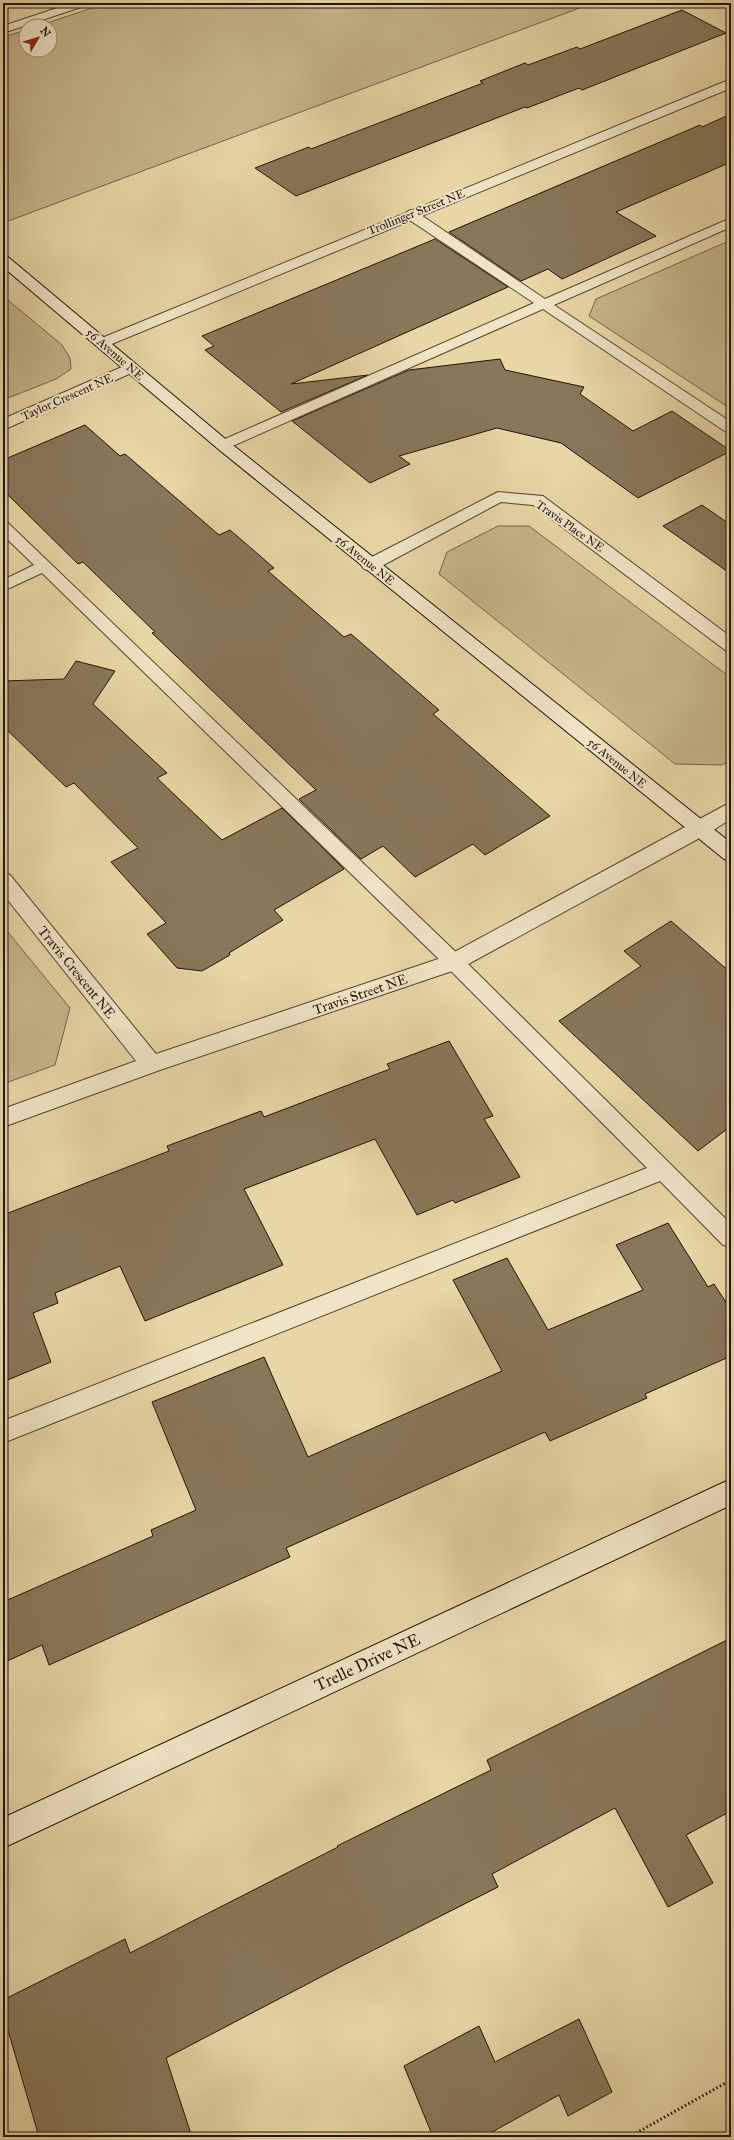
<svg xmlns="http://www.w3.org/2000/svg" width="734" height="2140" viewBox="0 0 734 2140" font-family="'IM FELL Great Primer',serif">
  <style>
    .green { fill: #c5b58b; stroke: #72644a }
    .building { fill: #87785a; stroke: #201308 }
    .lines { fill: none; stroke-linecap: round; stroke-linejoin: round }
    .lane-casing { stroke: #524430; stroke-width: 2 }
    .street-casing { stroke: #524430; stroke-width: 2 }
    .secondary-casing { stroke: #201308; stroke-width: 2 }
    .path { stroke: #201308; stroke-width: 3; stroke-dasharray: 1.5 2.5; stroke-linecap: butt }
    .lane { fill: #efe4c5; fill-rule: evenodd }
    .street { fill: #efe4c5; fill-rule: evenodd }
    .secondary { fill: #efe4c5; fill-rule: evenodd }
    .labels { text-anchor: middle; stroke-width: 4; stroke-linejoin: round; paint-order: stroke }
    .far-street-label { font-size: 12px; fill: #201308; stroke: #efe4c5 }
    .street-label { font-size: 14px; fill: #201308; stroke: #efe4c5 }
    .near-street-label { font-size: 17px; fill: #201308; stroke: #efe4c5 }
  </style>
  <rect width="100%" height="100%" fill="#e7d6a6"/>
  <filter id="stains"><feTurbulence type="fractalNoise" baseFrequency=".005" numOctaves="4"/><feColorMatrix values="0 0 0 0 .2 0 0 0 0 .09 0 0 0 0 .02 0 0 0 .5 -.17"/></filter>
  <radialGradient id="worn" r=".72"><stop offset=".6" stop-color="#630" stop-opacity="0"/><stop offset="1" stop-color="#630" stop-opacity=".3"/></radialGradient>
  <g class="green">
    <path d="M107,3h486l-590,220v-186l23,-7v20h24v-24h-12z"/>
    <path d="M731,240v169l-142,-93 7,-17z"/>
    <path d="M3,296l59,49 8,13 1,11 -15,10 -53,21z"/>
    <path d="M498,526h31l202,152v81l-9,6 -47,-1 -236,-190 8,-22z"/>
    <path d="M3,926l67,82 -15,57 -52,19z"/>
  </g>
  <g class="building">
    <path d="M682,10l44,23 -144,57 -3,-2 -52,20 -2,-1 -229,89 -41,-28 54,-21 2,2 172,-66 -3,-2 45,-18 3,2 49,-18 3,2z"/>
    <path d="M731,114v48l-115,50 40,24 -94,43 -14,-10 -27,12 -72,-49 251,-107 2,2z"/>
    <path d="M435,239l73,48 -217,97 77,-9 -87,37 -76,-62 9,-4 -12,-10z"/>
    <path d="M500,359l5,11 79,17 -4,7 53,37 39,-20 59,40 -93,47 -77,-55 -64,-15 -98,28 11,8 -40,19 -78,-62 117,-51z"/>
    <path d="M85,425l35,31 5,-2 94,81 11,-5 44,38 -6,3 76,66 7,-3 88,76 -6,4 117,102 -65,39 -12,-11 -58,33 -32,-31 -22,13 -62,-60 17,-9 -164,-157 3,-1 -72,-70 -5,2 -75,-74v-30z"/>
    <path d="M702,505l29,20v49l-68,-48z"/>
    <path d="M76,661l39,10 -22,33 74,69 -10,5 65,62 60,-32 62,61 -70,41 9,10 -54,33 1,2 -28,16 -25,-3 -30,-34 19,-11 -55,-61 27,-14 -64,-65 -8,4 -63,-61v-45l61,-2z"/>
    <path d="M671,921l60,52v153l-33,25 -139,-130 82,-55 -17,-15z"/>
    <path d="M449,1041l44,75 -9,3 36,58 -65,26 -2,-3 -36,15 -42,-76 -131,50 39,76 -138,56 -25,-55 -65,27 3,10 -25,10 18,49 -48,20v-167l166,-64 -2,-5 94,-35 3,6 126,-48 -3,-5z"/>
    <path d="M668,1223l40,64 6,-3 17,26v46l-86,38 2,4 -97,43 -5,-9 -259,116 4,9 -241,108 -7,-20 -39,18v-61l150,-66 -2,-6 45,-20 -44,-108 112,-45 44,100 194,-86 -49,-91 54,-22 41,72 95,-40 -27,-45z"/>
    <path d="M731,1638v173l-45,24 27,48 -45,24 -53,-99 -123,66 6,13 -162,82 -170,89 26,79h-153l-36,-124v-13l122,-61 5,14 208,-106 -1,-1 154,-76 -4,-10z"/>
    <path d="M579,2019l33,73 -44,24 -9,-21 -76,42h-50l-29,-71 75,-40 16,36z"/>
  </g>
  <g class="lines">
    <g class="lane-casing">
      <g id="lane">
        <path d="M72,3h16l-1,2 -84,28v-7z"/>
        <path d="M410,210l5,1 130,88 186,-81v9l-177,78 177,117v11l-5,-1 -183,-123 -315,139h-10l-2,-3 2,-3 316,-139 -129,-86 -1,-3z"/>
        <path d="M3,521l5,2 453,434 270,267v23l-8,-2 -63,-64 -657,262v-22l644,-253 -200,-201 -405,-394 -39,18v-11l31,-15 -31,-30z"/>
      </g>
    </g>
    <g class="street-casing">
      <g id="street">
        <path d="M731,79v9l-624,258h-10l-3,-3 3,-3z"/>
        <path d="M131,363l5,2 3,3 -3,3 -133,59v-11z"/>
        <path d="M498,492l45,4 188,141v15l-6,-2 -192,-145 -32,-3 -125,67 -6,2 -6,-2 -3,-4 3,-4z"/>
        <path d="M731,802v17l-24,15 -246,134 -301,102 -157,57v-18l133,-48 -133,-167v-22l7,3 146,179 291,-98z"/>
      </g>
    </g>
    <g class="secondary-casing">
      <g id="secondary">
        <path d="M3,256l5,1 221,185 502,401v18l-7,-2 -507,-411 -214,-181z"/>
        <path d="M731,1479v26l-728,343v-30z"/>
      </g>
    </g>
    <path class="path" d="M629,2137l102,-57"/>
    <use href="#lane" class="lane"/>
    <use href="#street" class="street"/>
    <use href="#secondary" class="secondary"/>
  </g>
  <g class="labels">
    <g class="far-street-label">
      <text transform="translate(416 212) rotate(-22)" y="4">Trollinger Street NE</text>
      <text transform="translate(115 354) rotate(41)" y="4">56 Avenue NE</text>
      <text transform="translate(67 397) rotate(-24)" y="4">Taylor Crescent NE</text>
      <text transform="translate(570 526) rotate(35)" y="4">Travis Place NE</text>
      <text transform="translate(365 560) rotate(39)" y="4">56 Avenue NE</text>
      <text transform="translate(617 763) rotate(39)" y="4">56 Avenue NE</text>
    </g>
    <g class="street-label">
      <text transform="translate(77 972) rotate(51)" y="5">Travis Crescent NE</text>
      <text transform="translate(360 994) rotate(-19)" y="5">Travis Street NE</text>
    </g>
    <g class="near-street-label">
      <text transform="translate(367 1662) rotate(-25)" y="6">Trelle Drive NE</text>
    </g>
  </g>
  <rect width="734" height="2140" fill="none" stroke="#e7d6a6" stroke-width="16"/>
  <rect x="4" y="4" width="726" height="2132" fill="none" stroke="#201308" stroke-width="2"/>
  <rect x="8" y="8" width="718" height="2124" fill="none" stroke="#201308"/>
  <g transform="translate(38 38) rotate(52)"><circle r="19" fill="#efe4c5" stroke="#9c9079"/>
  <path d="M0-3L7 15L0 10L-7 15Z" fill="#8f2418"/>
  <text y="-6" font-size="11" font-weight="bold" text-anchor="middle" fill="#201308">N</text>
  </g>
  <rect width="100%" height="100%" filter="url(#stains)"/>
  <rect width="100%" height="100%" fill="url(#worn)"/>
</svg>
